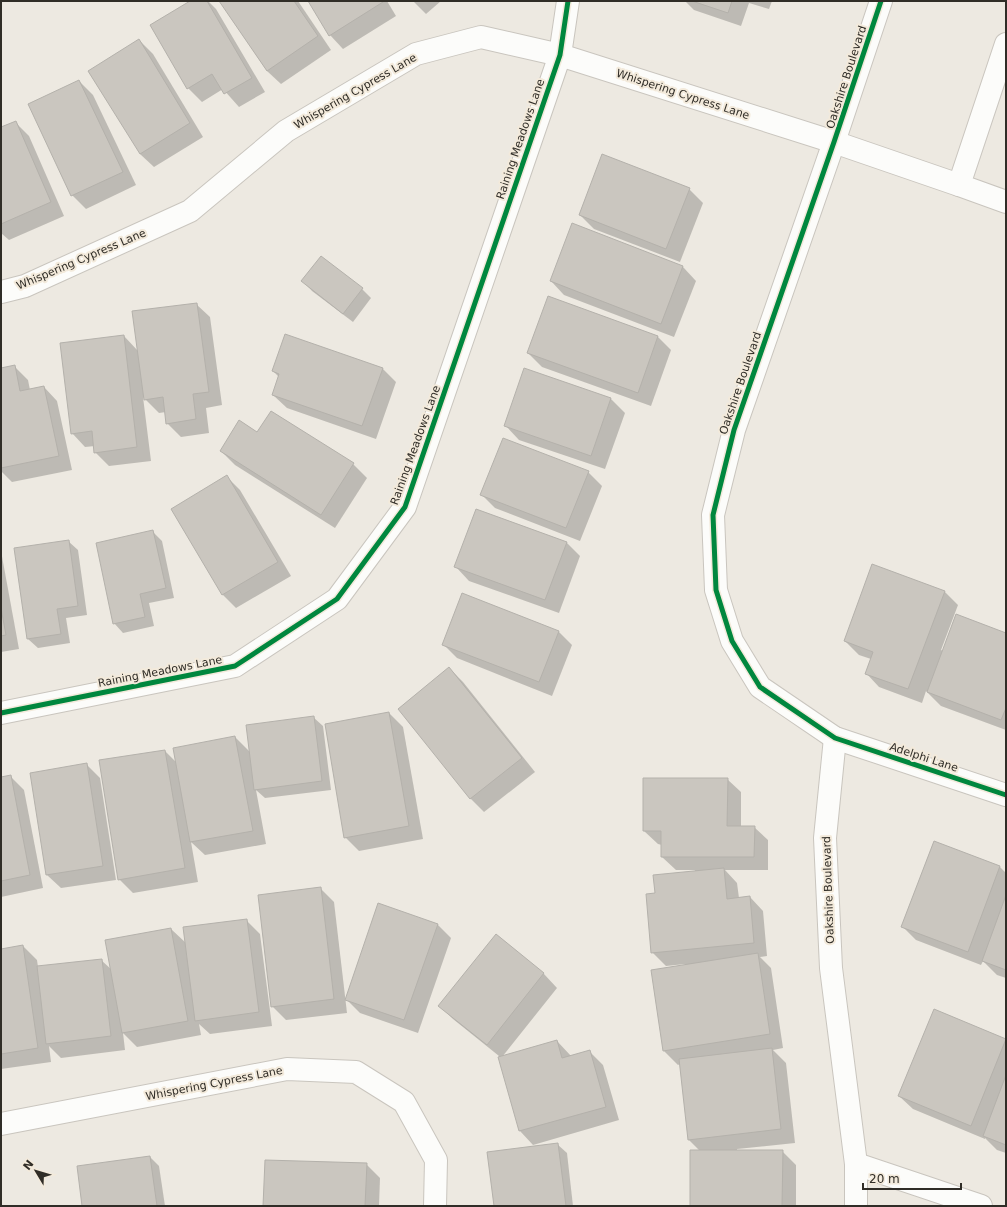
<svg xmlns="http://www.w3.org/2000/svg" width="1007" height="1207" viewBox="0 0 1007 1207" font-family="'DejaVu Sans',sans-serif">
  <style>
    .shadow { fill: #0003 }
    .building { fill: #cac6bf; stroke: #b4b1ab }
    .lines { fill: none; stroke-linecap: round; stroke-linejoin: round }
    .minor-casing { stroke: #c9c5be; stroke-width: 24 }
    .minor { stroke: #fcfcfa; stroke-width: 22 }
    .cycleway-casing { stroke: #f3eadb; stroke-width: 8 }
    .cycleway { stroke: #00873e; stroke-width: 5 }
    .labels { text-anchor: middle; stroke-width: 4; stroke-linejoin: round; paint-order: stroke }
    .street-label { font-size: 11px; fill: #302d27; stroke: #f3eadb }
  </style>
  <rect width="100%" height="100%" fill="#ede9e1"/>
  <g class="shadow">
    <path d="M192,1h16l8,8 49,83 -26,15 -16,-18 -21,13 -14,-14z"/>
    <path d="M220,1h78l33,49 -50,34 -14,-13z"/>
    <path d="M309,1h78l9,15 -53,33 -13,-14z"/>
    <path d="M413,1h28l-15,13z"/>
    <path d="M685,1h87l-3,8 -20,-6 -8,23 -47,-16z"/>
    <path d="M139,40l14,14 50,83 -49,30 -14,-13z"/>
    <path d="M79,81l14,14 43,90 -50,24 -14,-14z"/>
    <path d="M15,122l14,14 35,80 -55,24 -8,-7v-105z"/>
    <path d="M689,189l14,14 -23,59 -86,-33 -14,-14z"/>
    <path d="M573,225l110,42 13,14 -22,56 -110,-42 -13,-14z"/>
    <path d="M321,257l41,32 9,9 -18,24 -41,-31 -9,-10z"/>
    <path d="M196,304l14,13 12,88 -16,3 3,25 -28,4 -14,-14 -1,-11 -7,1 -16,-16 8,64 -42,5 -14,-14v-6l-10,1 -13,-14 52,-97 14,15z"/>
    <path d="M657,336l14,14 -20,56 -109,-39 -14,-14z"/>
    <path d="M14,366l14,14 2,10 14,-3 13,14 15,69 -60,12 -11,-11v-102z"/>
    <path d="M382,368l14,14 -20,57 -89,-31 -14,-13 6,-18 -6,-6z"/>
    <path d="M525,370l86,29 14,14 -20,56 -86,-29 -13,-14z"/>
    <path d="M257,433l96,31 14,14 -32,50 -100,-63 -14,-14z"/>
    <path d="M588,472l14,14 -22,55 -85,-33 -13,-13z"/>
    <path d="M226,476l14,14 51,86 -55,32 -14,-14z"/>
    <path d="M153,532l9,9 12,57 -25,5 5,23 -31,7 -9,-10z"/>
    <path d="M68,541l10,9 9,65 -21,3 4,25 -32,5 -10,-9 -13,-90z"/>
    <path d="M566,542l14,14 -21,57 -90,-32 -13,-14z"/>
    <path d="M1,551l18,98 -18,3z"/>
    <path d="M944,591l14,14 -17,45 2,1 63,-17v96l-65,-24 -15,-15 -4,12 -43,-16 -13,-14 5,-14 -12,-4 -14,-14z"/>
    <path d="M559,632l13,13 -20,51 -95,-38 -14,-14z"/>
    <path d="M449,668l14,14 72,90 -51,40 -13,-13 -72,-90z"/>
    <path d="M389,713l14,14 20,112 -64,12 -14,-14z"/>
    <path d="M313,717l10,9 8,64 -66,8 -9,-8 10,54 -61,11 -14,-13 7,40 -65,11 -14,-14 46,-128 12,12 58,-26 16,16z"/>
    <path d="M86,764l14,14 16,102 -55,8 -14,-13z"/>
    <path d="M10,776l14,14 19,98 -42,9v-119z"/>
    <path d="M727,779l14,13v35h13l14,13v30h-43l12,13 2,15 11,-1 13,14 4,45 -7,1 11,11 12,80 -10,2 13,13 9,80 -58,6v2h45l14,14v41h-105l9,-55 -11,-11 -9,-76 -2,1 -14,-14 -12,-80 34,-5 -1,-2 -19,2 -14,-14 4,-58 39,-22v-2h-19l-14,-13v-12l-4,-1 -14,-13z"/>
    <path d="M934,842l66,25 6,6v105l-9,-3 -14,-14 -2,4 -65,-25 -14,-14z"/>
    <path d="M320,888l14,14 13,111 -61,7 -14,-14z"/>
    <path d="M246,920l14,14 12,92 -62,8 -11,-10 2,11 -64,12 -14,-14 2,17 -64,8 -12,-12 2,16 -50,7v-119l22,-4 14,14 1,7 63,-7 11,10 59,-41 15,14z"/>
    <path d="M437,924l14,14 -33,95 -58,-20 -14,-14z"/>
    <path d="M497,935l47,39 13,14 -55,69 55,-16 14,15 18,-5 14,14 16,55 -86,25 -13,-14 -21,-75 -46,-37 -13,-13z"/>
    <path d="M935,1010l71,30v113l-9,-3 -12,-12v1l-72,-30 -14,-13z"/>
    <path d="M557,1144l10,9 6,53h-78z"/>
    <path d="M150,1157l9,9 6,40h-82z"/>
    <path d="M366,1164l14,14 -1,28h-115z"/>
  </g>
  <g class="building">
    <path d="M190,1h17l45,77 -28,16 -12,-20 -25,15 -37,-64z"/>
    <path d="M219,1h75l24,35 -51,35z"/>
    <path d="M308,1h75v1l-54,34z"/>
    <path d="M692,1h40l-4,12z"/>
    <path d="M139,39l51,84 -50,31 -52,-83z"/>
    <path d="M79,80l44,92 -52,24 -43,-92z"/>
    <path d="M16,121l35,81 -50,22v-97z"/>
    <path d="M602,154l88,34 -24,61 -87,-34z"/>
    <path d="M572,223l111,43 -22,58 -111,-43z"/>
    <path d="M321,256l42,32 -20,26 -42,-33z"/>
    <path d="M548,296l110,40 -20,57 -111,-40z"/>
    <path d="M197,303l12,89 -16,2 3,25 -30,5 -3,-27 -19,3 -12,-89z"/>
    <path d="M285,334l98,34 -21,58 -90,-31 7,-21 -7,-3z"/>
    <path d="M124,335l13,112 -43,6 -2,-22 -21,3 -11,-91z"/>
    <path d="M15,365l5,26 24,-5 15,70 -58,12v-100z"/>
    <path d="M524,368l87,30 -20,58 -87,-30z"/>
    <path d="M271,411l83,52 -33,52 -101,-64 19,-31 18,12z"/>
    <path d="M503,438l86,33 -23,57 -86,-33z"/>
    <path d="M227,475l51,87 -56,33 -51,-86z"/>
    <path d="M476,509l91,33 -22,58 -91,-33z"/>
    <path d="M153,530l13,58 -26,6 5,23 -32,7 -17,-81z"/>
    <path d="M69,540l9,66 -21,3 4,25 -34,5 -13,-91z"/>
    <path d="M872,564l73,27 -37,98 -43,-15 8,-22 -29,-11z"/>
    <path d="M462,593l97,38 -20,51 -97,-37z"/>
    <path d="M1,608l5,27 -5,1z"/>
    <path d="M956,614l50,19v75l-5,12 -74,-28z"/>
    <path d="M449,667l73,91 -52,41 -72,-90z"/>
    <path d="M389,712l20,114 -65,12 -19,-114z"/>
    <path d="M314,716l8,65 -68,9 -8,-65z"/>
    <path d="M235,736l18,95 -63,11 -17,-94z"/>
    <path d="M165,750l20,118 -67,12 -19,-120z"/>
    <path d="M87,763l16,103 -57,9 -16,-102z"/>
    <path d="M11,775l19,100 -29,6v-104z"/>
    <path d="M643,778h85l-1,48h28l-1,31h-93v-26h-18z"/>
    <path d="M934,841l66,25 -32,86 -67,-25z"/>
    <path d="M724,868l3,31 23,-3 4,47 -103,10 -5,-59 9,-1 -2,-18z"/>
    <path d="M321,887l13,112 -63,8 -13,-112z"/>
    <path d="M1006,895v75l-24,-9z"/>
    <path d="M378,903l60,21 -34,96 -59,-20z"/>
    <path d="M247,919l12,93 -64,9 -12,-94z"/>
    <path d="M171,928l17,93 -66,12 -17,-93z"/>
    <path d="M496,934l48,39 -57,72 -49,-39z"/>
    <path d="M23,945l15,103 -37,6v-105z"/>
    <path d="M758,953l12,81 -107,17 -12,-81z"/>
    <path d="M102,959l9,77 -65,8 -9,-78z"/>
    <path d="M934,1009l72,30 -35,87 -73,-30z"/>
    <path d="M557,1040l5,18 28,-8 16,57 -87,24 -21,-74z"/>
    <path d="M772,1048l9,81 -93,11 -9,-81z"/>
    <path d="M1006,1075v70l-23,-9z"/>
    <path d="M558,1143l8,63h-72l-7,-54z"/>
    <path d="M690,1150h93l-1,56h-92z"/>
    <path d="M150,1156l7,50h-75l-5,-40z"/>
    <path d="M265,1160l102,3 -2,43h-102z"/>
  </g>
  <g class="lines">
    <g class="minor-casing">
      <g id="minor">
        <path d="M881,1l-47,141 -100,288 -21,85 3,75 16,51 28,46 75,51 171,57"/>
        <path d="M1006,44l-47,141 47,17"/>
        <path d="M1,292l24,-6 165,-75 96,-80 130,-77 65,-17 79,18 274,87 125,43"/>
        <path d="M1,713l234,-47 102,-67 68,-92 155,-452 8,-54"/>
        <path d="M835,738l-10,100 6,130 25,196v42"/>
        <path d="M1,1124l286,-55 69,3 48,30 32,58 -1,46"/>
        <path d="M856,1164l125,42"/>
      </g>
    </g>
    <use href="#minor" class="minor"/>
    <g class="cycleway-casing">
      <g id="cycleway">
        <path d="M881,1l-47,141 -100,288 -21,85 3,75 16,51 28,46 75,51 171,57"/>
        <path d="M1,713l234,-47 102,-67 68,-92 155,-452 8,-54"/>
      </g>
    </g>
    <use href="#cycleway" class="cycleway"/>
  </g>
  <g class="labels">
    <g class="street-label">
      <text transform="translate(846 77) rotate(-72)" y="4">Oakshire Boulevard</text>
      <text transform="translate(355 91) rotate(-30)" y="4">Whispering Cypress Lane</text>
      <text transform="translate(683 94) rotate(18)" y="4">Whispering Cypress Lane</text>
      <text transform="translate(520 139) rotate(-71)" y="4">Raining Meadows Lane</text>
      <text transform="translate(81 259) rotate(-23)" y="4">Whispering Cypress Lane</text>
      <text transform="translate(740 383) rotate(-71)" y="4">Oakshire Boulevard</text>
      <text transform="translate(415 445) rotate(-70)" y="4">Raining Meadows Lane</text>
      <text transform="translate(160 671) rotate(-11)" y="4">Raining Meadows Lane</text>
      <text transform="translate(924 757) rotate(18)" y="4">Adelphi Lane</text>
      <text transform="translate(828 890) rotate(-92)" y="4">Oakshire Boulevard</text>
      <text transform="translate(214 1083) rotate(-11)" y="4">Whispering Cypress Lane</text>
    </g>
  </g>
  <rect width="1007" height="1207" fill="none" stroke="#302d27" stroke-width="4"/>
  <g transform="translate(36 1171) rotate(308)" stroke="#f3eadb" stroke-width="3" paint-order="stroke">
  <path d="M0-3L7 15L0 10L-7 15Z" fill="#302d27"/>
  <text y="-6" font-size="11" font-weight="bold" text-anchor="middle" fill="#302d27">N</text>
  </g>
  <path d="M863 1183v6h98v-6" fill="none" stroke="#302d27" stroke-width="2"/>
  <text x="869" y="1183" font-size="12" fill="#302d27" stroke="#f3eadb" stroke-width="3" paint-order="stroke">20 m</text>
</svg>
